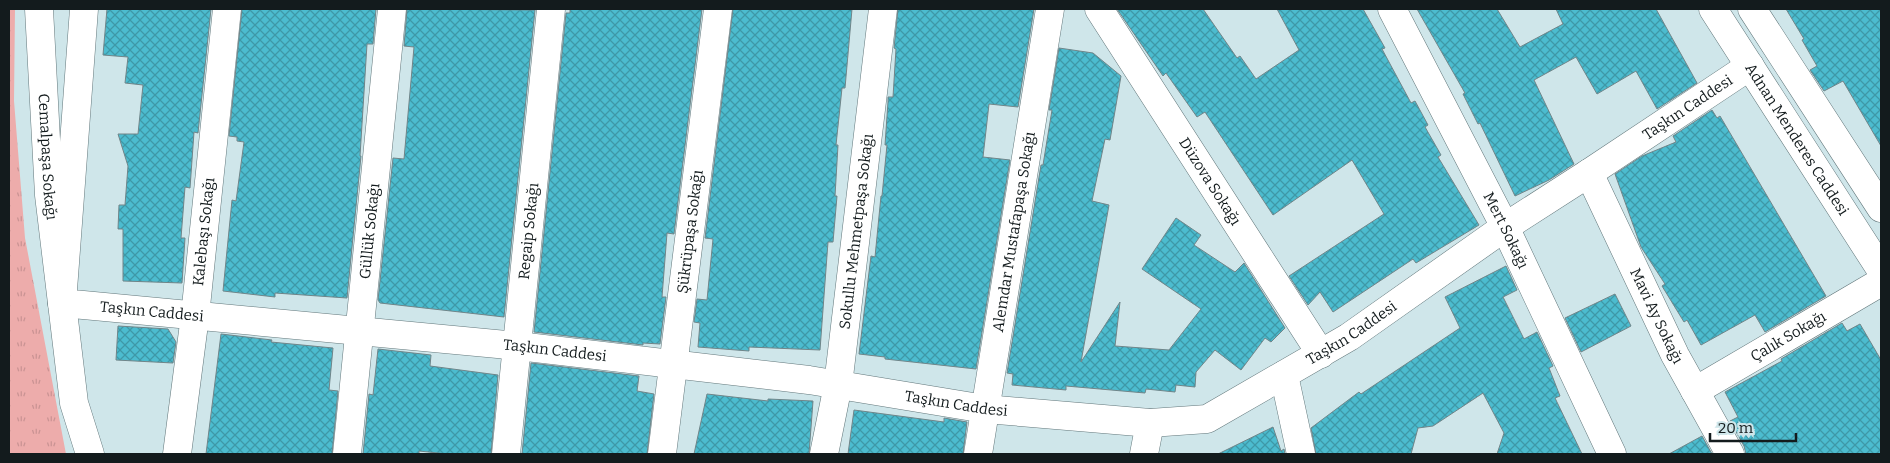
<svg xmlns="http://www.w3.org/2000/svg" width="1890" height="463" viewBox="0 0 1890 463" font-family="Bitter,serif">
  <style>
    .grass { fill: url(#grass-tufts) }
    .building { fill: url(#building-cross-hatch); stroke: #708589 }
    .lines { fill: none; stroke-linecap: round; stroke-linejoin: round }
    .minor-casing { stroke: #62777b; stroke-width: 29 }
    .major-casing { stroke: #62777b; stroke-width: 29 }
    .minor { stroke: #fff; stroke-width: 28 }
    .major { stroke: #fff; stroke-width: 28 }
    .labels { text-anchor: middle; stroke-width: 4; stroke-linejoin: round; paint-order: stroke }
    .street-label { font-size: 15px; fill: #131b1d; stroke: #cfe6ea }
  </style>
  <defs>
    <pattern id="grass-tufts" width="24" height="20" patternUnits="userSpaceOnUse" patternTransform="scale(1.25)"><rect width="24" height="20" fill="#edacab"/><path d="M3 7l-1-3M5 7V3M7 7l1-3M15 17l-1-3M17 17v-4M19 17l1-3" fill="none" stroke="#ca9393"/></pattern>
    <pattern id="building-cross-hatch" width="8" height="8" patternUnits="userSpaceOnUse" patternTransform="scale(1.25)"><rect width="8" height="8" fill="#4cbccf"/><path d="M0 0l8 8M0 8l8-8" fill="none" stroke="#3e98a7"/></pattern>
  </defs>
  <rect width="100%" height="100%" fill="#cfe6ea"/>
  <path class="grass" d="M9,9h6l-1,92 11,137 41,216h-57z"/>
  <g class="building">
    <path d="M107,9h104l-13,124 -4,-1 -4,56 -5,-1 -4,51h4l-3,45 -59,-2v-52h-5l1,-24h6l3,-39 -10,-32h20l5,-49 -18,-2 3,-26 -25,-2z"/>
    <path d="M242,9h134l-3,35h-6l-7,112h1l-14,142 -72,-5v4l-52,-6 9,-91 4,1 8,-59 -7,-1v-4l-8,-1z"/>
    <path d="M407,9l128,1 -31,307 -124,-14 -2,-3 15,-142 11,1 10,-112 -10,-1z"/>
    <path d="M570,9h132l-28,225 -7,-1 -5,64h4l-6,47 -17,-1v2l-109,-13 32,-319h4z"/>
    <path d="M733,9h119l-7,79h-3l-6,57h2l-3,51h2l-4,46h-5l-8,108 -71,-3v4l-51,-4 2,-24 -6,-1 3,-23 10,1 6,-61 -8,-1z"/>
    <path d="M898,9h136l-16,98 -29,-3 -6,53 27,3 -34,209 -91,-10v-2l-26,-3 12,-98 4,1 6,-61h1l5,-51h-2l3,-43v-5h5l3,-48 -2,-1z"/>
    <path d="M1117,9h86l34,49 3,-2 16,23 43,-29 -22,-41h86l22,39 -3,1 29,54 4,-2 13,24 -3,2 16,28 -3,2 41,68 -63,38 -3,-4 -80,53 -13,-20 -12,13 -19,-29 95,-62 -32,-54 -79,55 -68,-103 -8,5 -31,-44 -3,3z"/>
    <path d="M1417,9h80l23,38 43,-23 -7,-15h100l41,74 -40,26 -21,-38 -39,23 -21,-37 -42,23 40,84 -25,16 -34,16 -35,-73 -2,1 -15,-30 2,-1z"/>
    <path d="M1786,9h95v137l-38,-65 -19,10 -14,-21 7,-4 -15,-26 2,-1z"/>
    <path d="M1059,48l34,5 28,23 -11,64 -5,-1 -13,62 17,4 -28,157 39,-60 -5,44 54,4 32,-41 -59,-40 34,-51 25,17 -7,10 41,27 9,-9 41,65 -14,14 -6,-4 -24,32 -26,-20 -19,22 -1,15 -19,-2 -1,7 -29,-3 -1,4 -79,-7v4l-54,-5 1,-11 -6,-1 34,-208h2l9,-55h-3z"/>
    <path d="M1712,110l5,8 3,-2 106,180 -61,36 -10,-17 -54,30 -14,-25 -3,2 -22,-36 3,-2 -24,-37 -26,-73 27,-18 34,-14 -3,-6z"/>
    <path d="M1506,266l11,24 -14,7 21,42 13,-7 16,34 -4,2 11,28 -5,2 27,56h-85l7,-21 -21,-40 -50,33 -15,2 -7,26h-95l-5,-26 48,-36 2,2 99,-66 -15,-31z"/>
    <path d="M1615,294l16,32 -50,26 -16,-34z"/>
    <path d="M1842,323l5,8 13,-7 21,36v94h-135l-2,-8 -14,-25 8,-4 -13,-25 57,-31 -1,-2z"/>
    <path d="M118,326l50,3 8,13 -3,21 -57,-3z"/>
    <path d="M221,334l51,6 -1,2 62,6 -4,42 9,1 -6,63h-126z"/>
    <path d="M378,349l53,6 -1,11 68,9 -7,79h-44l-28,-3v3h-56l6,-60 4,1z"/>
    <path d="M531,363l108,13 -2,15 17,3 -7,60h-125z"/>
    <path d="M707,394l61,7v-2l45,2 -4,53h-115z"/>
    <path d="M854,410l90,12v-4l23,4 -4,32h-115z"/>
    <path d="M1273,427l8,24 3,-2 1,5h-67z"/>
    <path d="M1702,436l10,18h-43z"/>
  </g>
  <g class="lines">
    <g class="minor-casing">
      <g id="minor">
        <path id="s1" d="M84,9l-22,294 456,43 291,34 176,29 165,14 57,-4 142,-82 156,-110 84,-54 161,-107"/>
        <path id="s2" d="M1099,9l222,345"/>
        <path id="s3" d="M1392,9l113,218 107,227"/>
        <path id="s4" d="M1713,9l168,261"/>
        <path d="M1752,9l129,199"/>
        <path id="s5" d="M1589,173l86,182 55,99"/>
        <path d="M1284,375l17,79"/>
        <path id="s6" d="M1695,391l186,-109"/>
        <path id="s7" d="M177,454l18,-138 32,-307"/>
        <path id="s8" d="M347,454l45,-445"/>
        <path id="s9" d="M506,454l45,-445"/>
        <path id="s10" d="M662,454l56,-445"/>
        <path id="s11" d="M824,454l14,-69 45,-376"/>
        <path id="s12" d="M978,454l72,-445"/>
        <path d="M1144,454l6,-31"/>
      </g>
    </g>
    <g class="major-casing">
      <g id="major">
        <path id="s13" d="M39,9l10,186 25,208 16,51"/>
      </g>
    </g>
    <use href="#minor" class="minor"/>
    <use href="#major" class="major"/>
  </g>
  <g class="labels">
    <g class="street-label">
      <text dy="5" stroke="none"><textPath href="#s1" startOffset="2020">Taşkın Caddesi</textPath></text>
      <text dy="5" stroke="none"><textPath href="#s4" startOffset="155">Adnan Menderes Caddesi</textPath></text>
      <text dy="5" stroke="none"><textPath href="#s13" startOffset="148">Cemalpaşa Sokağı</textPath></text>
      <text dy="5" stroke="none"><textPath href="#s2" startOffset="205">Düzova Sokağı</textPath></text>
      <text dy="5" stroke="none"><textPath href="#s3" startOffset="249">Mert Sokağı</textPath></text>
      <text dy="5" stroke="none"><textPath href="#s10" startOffset="224">Şükrüpaşa Sokağı</textPath></text>
      <text dy="5" stroke="none"><textPath href="#s12" startOffset="225">Alemdar Mustafapaşa Sokağı</textPath></text>
      <text dy="5" stroke="none"><textPath href="#s7" startOffset="224">Kalebaşı Sokağı</textPath></text>
      <text dy="5" stroke="none"><textPath href="#s8" startOffset="224">Güllük Sokağı</textPath></text>
      <text dy="5" stroke="none"><textPath href="#s9" startOffset="224">Regaip Sokağı</textPath></text>
      <text dy="5" stroke="none"><textPath href="#s11" startOffset="225">Sokullu Mehmetpaşa Sokağı</textPath></text>
      <text dy="5" stroke="none"><textPath href="#s1" startOffset="385">Taşkın Caddesi</textPath></text>
      <text dy="5" stroke="none"><textPath href="#s5" startOffset="158">Mavi Ay Sokağı</textPath></text>
      <text dy="5" stroke="none"><textPath href="#s1" startOffset="1615">Taşkın Caddesi</textPath></text>
      <text dy="5" stroke="none"><textPath href="#s6" startOffset="108">Çalık Sokağı</textPath></text>
      <text dy="5" stroke="none"><textPath href="#s1" startOffset="790">Taşkın Caddesi</textPath></text>
      <text dy="5" stroke="none"><textPath href="#s1" startOffset="1195">Taşkın Caddesi</textPath></text>
    </g>
  </g>
  <rect width="1890" height="463" fill="none" stroke="#131b1d" stroke-width="20"/>
  <path d="M1710 433v8h86v-8" fill="none" stroke="#131b1d" stroke-width="2.5"/>
  <text x="1718" y="433" font-size="15" fill="#131b1d" stroke="#cfe6ea" stroke-width="4" paint-order="stroke">20 m</text>
</svg>
